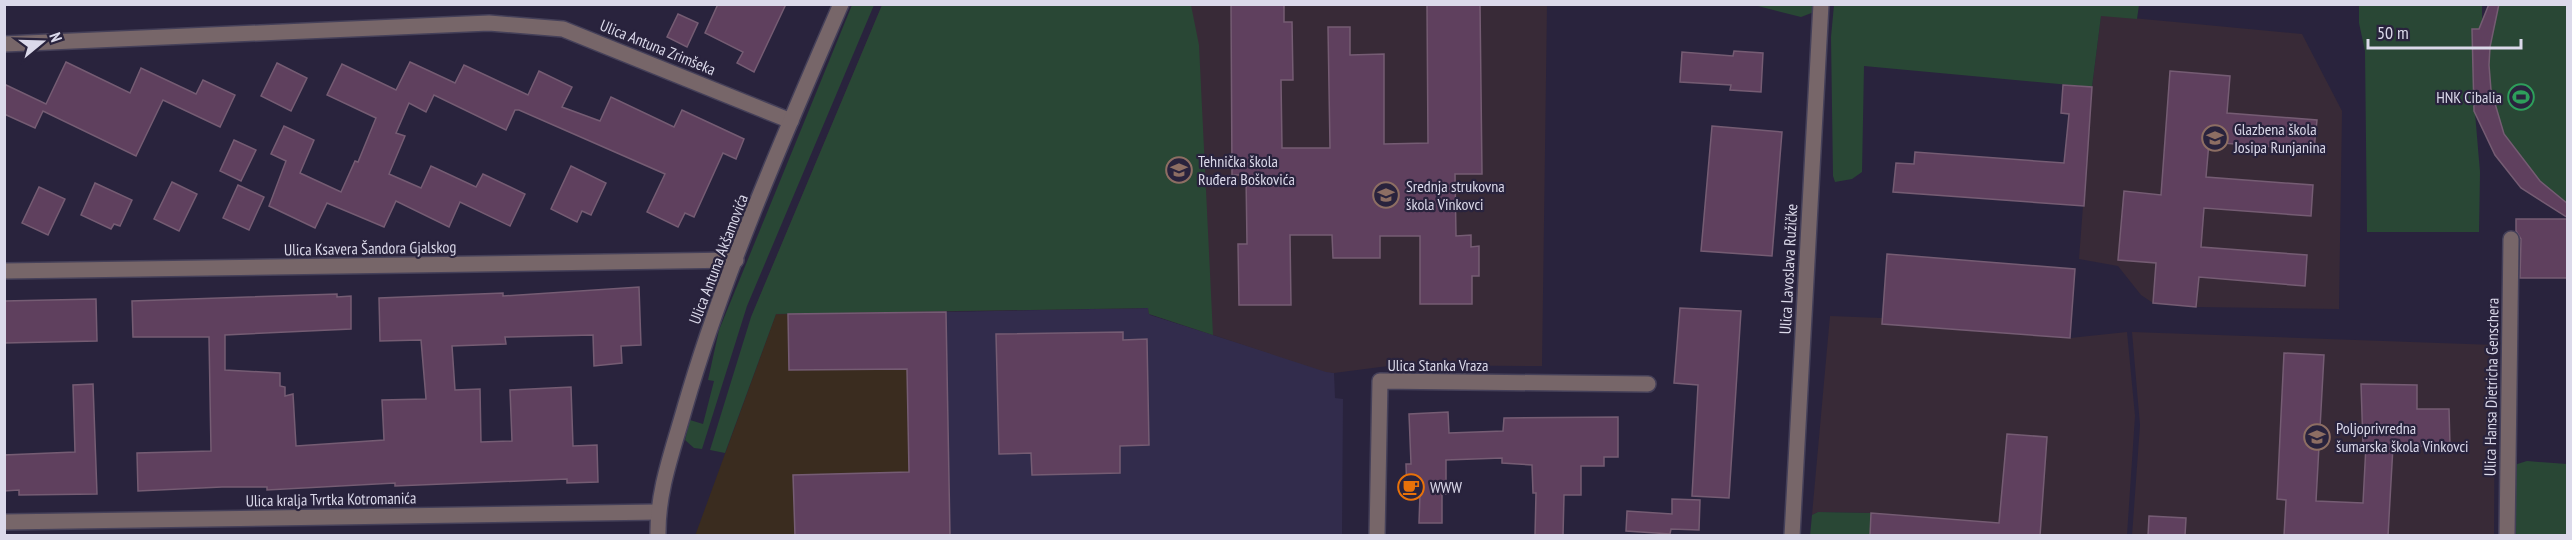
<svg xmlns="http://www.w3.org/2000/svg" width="2572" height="540" viewBox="0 0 2572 540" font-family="'PT Sans Narrow',sans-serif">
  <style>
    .built { fill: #322c4c }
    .industrial { fill: #3a2c1f }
    .education { fill: #382a37 }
    .green { fill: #294735 }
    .building { fill: #5f405e; stroke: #755c73; stroke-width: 1.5 }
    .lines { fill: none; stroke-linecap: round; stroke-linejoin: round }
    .minor-casing { stroke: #454059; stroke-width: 18 }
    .minor { stroke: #776669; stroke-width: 15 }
    .labels { text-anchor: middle; stroke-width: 4.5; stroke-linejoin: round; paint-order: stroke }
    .street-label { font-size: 16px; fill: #dbd9ea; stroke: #29233d }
    .poi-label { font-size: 16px; fill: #dbd9ea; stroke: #29233d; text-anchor: start }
  </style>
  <rect width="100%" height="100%" fill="#29233d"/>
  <path class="built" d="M1149,308l1,7 184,58 1,25 8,1 -1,136h-392l-4,-223z"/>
  <path class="industrial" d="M946,312l4,223 -255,1 81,-222z"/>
  <g class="education">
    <path d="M882,5h665l-5,361 -146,-1 -62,8 -8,-1 -177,-58 -1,-6 -396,7z"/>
    <path d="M2101,15l201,19 40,77 -3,198 -143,-2 -43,-4 -12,-8 -23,-29 -39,-7 13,-172z"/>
    <path d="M1830,316l52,2v6l188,14 57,-6 8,84 -8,119h-257l1,-22 -53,-1 -6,3z"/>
    <path d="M2132,332l363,13 -1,190 -362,1 8,-111z"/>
  </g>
  <g class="green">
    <path d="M852,5h22l-127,301 -45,143 -8,-1 -9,-8 5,-20 13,4 11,-43 -6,-1 11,-50z"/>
    <path d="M882,5h309l8,40 14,290 -64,-21 -1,-6 -372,6 -51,139 -15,-3 41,-133z"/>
    <path d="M1754,5h60v7l-13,5z"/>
    <path d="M1834,5h305l-2,14 -36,-3 -9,71 -228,-21 -2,106 -10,7 -17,3 -2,-6 -2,-139z"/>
    <path d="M2359,5h123v14l7,-14h78v211l-46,-28 -26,-33 -20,-42 5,59 -1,60h-112l-2,-181 -6,-28z"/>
    <path d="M2527,461l40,3v71l-53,1v-71z"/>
    <path d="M1818,512l53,1 -1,22 -60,1 2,-21z"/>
  </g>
  <g class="building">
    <path d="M718,4h68l-32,68 -17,-9 6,-11 -38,-19z"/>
    <path d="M1231,4h53v18h8l1,58h-12l1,68h48l-2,-121h22v28l34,-1v90l44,-1 -1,-139h53l2,170h-27l1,62 15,-1v12l8,-1v30h-7v28h-52v-68h-40v22h-47l-1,-23h-42l1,70h-52l-1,-61h9l-1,-69h-14z"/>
    <path d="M2489,4h10l-9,43 -1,18 2,25 13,44 36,47 28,23v14l-47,-30 -26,-33 -21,-44 -2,-82h7z"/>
    <path d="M678,14l20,9 -11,24 -20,-10z"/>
    <path d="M1734,51l29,2 -2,39 -31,-2 1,-5 -51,-3 2,-30 51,4z"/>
    <path d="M66,62l64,31 11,-25 55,26 7,-14 32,15 -15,32 -57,-27 -27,56 -93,-45 -8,17 -31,-14v-30l42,20z"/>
    <path d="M410,62l45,21 9,-18 64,30 11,-24 33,16 -10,20 38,14 11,-24 63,30 8,-17 62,29 -8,20 -13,-6 -29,64 -9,-4 -7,14 -31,-15 18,-38 -146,-64h-4l-9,20 -72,-35 -8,17 -17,-9 -13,30 9,3 -16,38 32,14 10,-22 45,21 7,-13 42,20 -15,32 -50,-24 -11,25 -53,-26 -12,26 -57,-24 -12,25 -46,-22 17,-45 -15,-7 13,-28 30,14 -14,33 41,19 14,-31 3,1 18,-44 -49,-23 15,-31 54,26z"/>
    <path d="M277,63l30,15 -16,33 -30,-15z"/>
    <path d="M2170,71l60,5 -3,37 90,7 -3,30 -105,-8 -3,35 107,8 -2,31 -107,-8 -3,39 106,8 -2,31 -106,-9 -3,30 -43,-4 3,-40 -38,-3 6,-69 37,4z"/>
    <path d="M2063,85l29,2 -8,119 -191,-14 3,-29 18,1 1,-12 149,11 5,-49 -8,-1z"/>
    <path d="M1712,126l70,6 -10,124 -71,-5z"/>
    <path d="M234,140l22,10 -15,31 -21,-10z"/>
    <path d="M571,166l35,17 -15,32 -9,-4 -5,11 -26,-13z"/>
    <path d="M172,182l25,12 -18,37 -25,-12z"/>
    <path d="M95,183l37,17 -12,26 -6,-2 -3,5 -30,-14z"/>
    <path d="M238,185l26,12 -15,33 -26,-12z"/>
    <path d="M39,187l26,12 -17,36 -26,-12z"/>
    <path d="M2516,219h52v59h-48l1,-39 -5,-8z"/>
    <path d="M1887,254l188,15 -5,69 -188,-14z"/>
    <path d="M639,287l2,58 -20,1 1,17 -28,3 -1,-31 -88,2 1,7 -54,2 3,44 25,-1 1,53 31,-1 -2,-51 61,-3 2,59 24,-1 1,37 -31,1v-4l-172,7v-3l-128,7v-3h-45l-84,4 -1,-38 74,-2 -2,-114h-76l-1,-36 205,-7v3l14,-1v33l-126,6v35l55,3v13l5,1v9l8,-2 3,52 88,-6 -2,-40 44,-1 -5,-59 -41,1 -1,-43 124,-5v3z"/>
    <path d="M96,299l1,42 -93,2v-42z"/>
    <path d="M1680,308l61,3 -12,187 -37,-2 6,-111 -24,-2z"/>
    <path d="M946,312l4,224h-155l-2,-61 116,-3 -2,-103 -118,1 -1,-56z"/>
    <path d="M1123,332v8l24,-1 2,106 -29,1v27l-88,2 -1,-22 -32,1 -3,-120z"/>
    <path d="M2284,353l40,2 -8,146 47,2 3,-58h-3l-2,-61 56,1v24h32l1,37h-57l-5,90h-104l2,-36 -9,-1z"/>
    <path d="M93,384l4,110 -78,1v-5l-15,1v-36l71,-3 -2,-67z"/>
    <path d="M1448,412l1,21 54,-2 1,-13 114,-1v40h-14v9h-23v29h-17l-1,41h-28l1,-43h-3l-1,-28 -30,-2v-5l-56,2v34h-4v29h-23l1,-29h-13l-1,-30h5l-2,-50z"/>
    <path d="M2007,434l40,3 -7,99h-170l1,-23 128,10z"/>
    <path d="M1672,499l28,1 -1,30 -28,-1 -1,5 -44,-3 1,-20 45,3z"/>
    <path d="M2149,516l37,2 -1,18h-37z"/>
  </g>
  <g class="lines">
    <g class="minor-casing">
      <g id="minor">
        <path d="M4,44l485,-21 74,6 228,92"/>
        <path d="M4,271l732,-11"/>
        <path d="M4,522l654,-10"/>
        <path d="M658,536c-1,-45 15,-86 27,-129 40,-138 99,-271 156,-403"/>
        <path d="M1377,536l3,-155 268,3"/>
        <path d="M1792,536l29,-532"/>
        <path d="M2507,536l4,-297"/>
      </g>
    </g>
    <use href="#minor" class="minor"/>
  </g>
  <defs>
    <g id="stadium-ring" transform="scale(1.35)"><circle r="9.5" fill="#29233d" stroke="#2e9e5b" stroke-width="1.5"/><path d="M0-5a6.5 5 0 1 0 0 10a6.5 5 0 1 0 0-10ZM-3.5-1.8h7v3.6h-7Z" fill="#2e9e5b"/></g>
    <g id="school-ring" transform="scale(1.35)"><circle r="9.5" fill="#29233d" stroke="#8d6e63" stroke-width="1.5"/><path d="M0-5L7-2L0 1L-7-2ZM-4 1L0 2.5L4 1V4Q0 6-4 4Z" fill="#8d6e63"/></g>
    <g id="cafe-ring" transform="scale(1.35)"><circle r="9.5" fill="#29233d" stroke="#e8710a" stroke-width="1.5"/><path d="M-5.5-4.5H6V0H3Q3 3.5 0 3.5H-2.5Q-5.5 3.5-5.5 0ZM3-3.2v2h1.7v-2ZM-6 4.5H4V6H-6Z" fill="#e8710a"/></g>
  </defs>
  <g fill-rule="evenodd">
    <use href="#stadium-ring" x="2521" y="97"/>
    <use href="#school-ring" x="2215" y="138"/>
    <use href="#school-ring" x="1179" y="170"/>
    <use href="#school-ring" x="1386" y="195"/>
    <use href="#school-ring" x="2317" y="437"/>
    <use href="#cafe-ring" x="1411" y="487"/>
  </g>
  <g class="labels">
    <g class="street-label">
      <text transform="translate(658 47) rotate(22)" y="6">Ulica Antuna Zrimšeka</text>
      <text transform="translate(370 248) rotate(-1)" y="6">Ulica Ksavera Šandora Gjalskog</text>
      <text transform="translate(718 259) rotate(-69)" y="6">Ulica Antuna Akšamovića</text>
      <text transform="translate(1788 269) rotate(-87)" y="6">Ulica Lavoslava Ružičke</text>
      <text x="1438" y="371">Ulica Stanka Vraza</text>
      <text transform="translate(2491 387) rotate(-89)" y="6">Ulica Hansa Dietricha Genschera</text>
      <text transform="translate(331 499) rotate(-1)" y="6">Ulica kralja Tvrtka Kotromanića</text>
    </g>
    <g class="poi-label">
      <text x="2502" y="103" text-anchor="end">HNK Cibalia</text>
      <text x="2234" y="135">Glazbena škola<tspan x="2234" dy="18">Josipa Runjanina</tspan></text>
      <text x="1198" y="167">Tehnička škola<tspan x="1198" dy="18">Ruđera Boškovića</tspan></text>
      <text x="1406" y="192">Srednja strukovna<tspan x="1406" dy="18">škola Vinkovci</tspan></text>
      <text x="2336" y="434">Poljoprivredna<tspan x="2336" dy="18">šumarska škola Vinkovci</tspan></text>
      <text x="1430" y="493">WWW</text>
    </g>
  </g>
  <rect width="2572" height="540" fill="none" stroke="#dbd9ea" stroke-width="12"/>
  <g transform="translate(42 42) rotate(71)" stroke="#29233d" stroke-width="4.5" paint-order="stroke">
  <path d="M0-4.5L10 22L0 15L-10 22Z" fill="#dbd9ea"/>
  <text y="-9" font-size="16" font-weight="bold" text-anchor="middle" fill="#dbd9ea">N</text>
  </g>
  <path d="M2368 39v9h153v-9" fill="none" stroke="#dbd9ea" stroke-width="3"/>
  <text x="2377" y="39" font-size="18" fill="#dbd9ea" stroke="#29233d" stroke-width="4.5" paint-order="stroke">50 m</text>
</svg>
